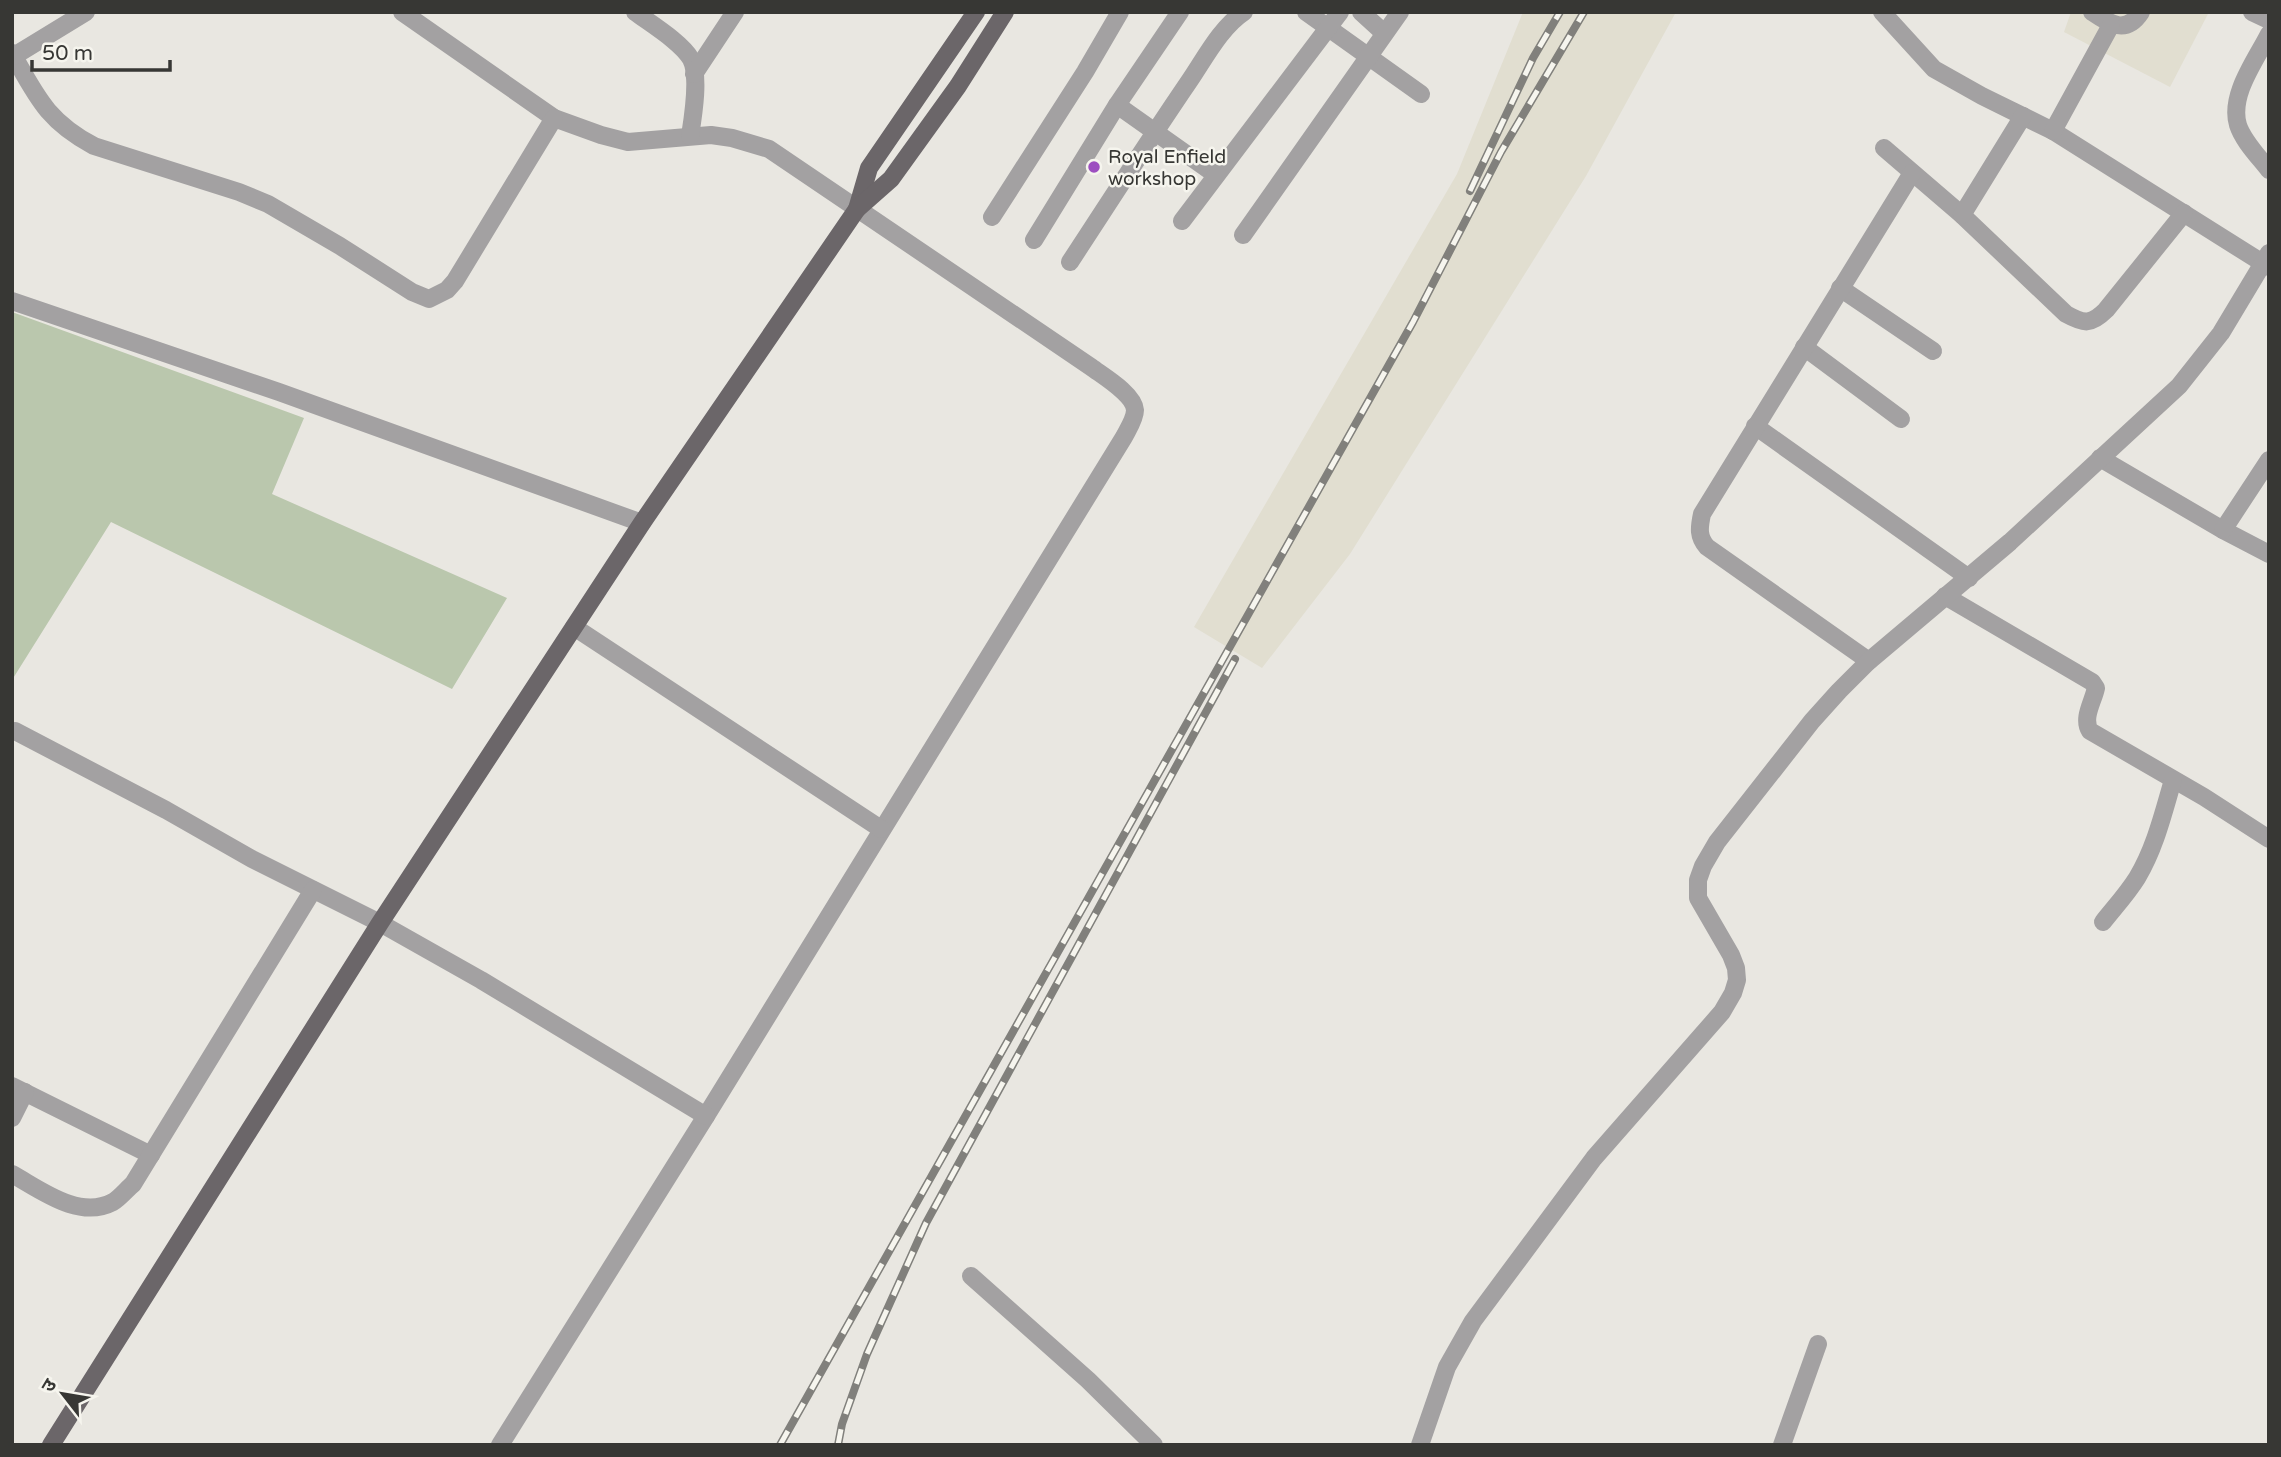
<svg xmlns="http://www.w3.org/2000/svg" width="2281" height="1457" viewBox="0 0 2281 1457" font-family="'Varela Round','Noto Sans Devanagari',sans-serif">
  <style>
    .built { fill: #e1ded0 }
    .green { fill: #bac7ad }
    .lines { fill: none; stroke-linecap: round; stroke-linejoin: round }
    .minor { stroke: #a3a1a2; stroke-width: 18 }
    .major { stroke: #6b6669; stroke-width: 18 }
    .rail-casing { stroke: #81807c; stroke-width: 8 }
    .rail { stroke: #f6f5ee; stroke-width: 5; stroke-dasharray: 16; stroke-linecap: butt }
    .poi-dot { fill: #9d4fc0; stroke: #f6f5ee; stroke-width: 2.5 }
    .labels { text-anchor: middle; stroke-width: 5; stroke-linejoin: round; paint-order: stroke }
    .poi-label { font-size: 19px; fill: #373734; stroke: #f6f5ee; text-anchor: start }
  </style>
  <rect width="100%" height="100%" fill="#e9e7e1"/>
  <g class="built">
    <path d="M1523,12h153l-90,164 -236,378 -88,114 -68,-41 263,-453z"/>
    <path d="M2071,12h138l-39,75 -106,-55z"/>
  </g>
  <path class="green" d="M12,312l292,106 -32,76 235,104 -55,91 -341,-167 -99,158z"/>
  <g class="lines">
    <g class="minor">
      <path d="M402,12l152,106 47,17 27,7 83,-7 21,3 37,11 322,218c12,9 43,27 44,43 0,9 -7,19 -11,27l-418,679 -206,329"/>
      <path d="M635,12c16,12 46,30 56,47 9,17 2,58 -1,77"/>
      <path d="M1306,12l115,82"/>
      <path d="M1361,12l23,21"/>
      <path d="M1882,12l52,57 48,27 71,35 216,136"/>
      <path d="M2092,12c18,12 34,23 49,0"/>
      <path d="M2252,12l17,8"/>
      <path d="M2269,34c-13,26 -40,61 -31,91 5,16 21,32 31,45"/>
      <path d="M12,53c25,44 35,68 82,93l145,46 29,12 72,42 72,46 17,7 18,-9 8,-9 99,-163"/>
      <path d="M14,56l72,-44"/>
      <path d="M694,74l41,-62"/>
      <path d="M1117,105l99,70"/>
      <path d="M2053,131l58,-106"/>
      <path d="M1884,148l78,67 104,99c18,10 25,11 40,-4l78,-97"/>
      <path d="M1962,215l61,-99"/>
      <path d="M992,217l93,-145 35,-60"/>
      <path d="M1182,221l158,-209"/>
      <path d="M1243,235l157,-223"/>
      <path d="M1034,240l83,-135 63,-93"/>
      <path d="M1070,262c40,-61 79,-122 120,-182 15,-22 31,-53 54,-68"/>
      <path d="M1840,288l93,63"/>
      <path d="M12,301l267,91 363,131"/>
      <path d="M1804,347l97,72"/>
      <path d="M1755,426l214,152"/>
      <path d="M2100,458l123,72 46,24"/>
      <path d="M2223,530l46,-70"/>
      <path d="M1945,596l147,86 4,6c-3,14 -14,30 -6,43l114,66 65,42"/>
      <path d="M574,627l307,202"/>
      <path d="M1869,661l-162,-114c-9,-10 -8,-19 -5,-33l210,-341"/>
      <path d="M15,731l151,79 86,49 128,64 101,57 225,136"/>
      <path d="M2103,922c11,-14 24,-28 34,-44 18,-30 26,-64 36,-98"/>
      <path d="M12,1086l139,69"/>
      <path d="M12,1118l13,-26"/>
      <path d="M12,1174c29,16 67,46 101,28 7,-4 14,-13 20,-18l180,-294"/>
      <path d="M971,1276l117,104 66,65"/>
      <path d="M1420,1445l27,-78 26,-46 121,-163 128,-146 11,-19 4,-13 -1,-12 -5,-13 -33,-57v-18l5,-14 14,-24 95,-121 27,-30 30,-30 141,-119 169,-156 42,-53 48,-80"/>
      <path d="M1782,1445l36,-101"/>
    </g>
    <g class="major">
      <path d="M857,209l12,-41 107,-156"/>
      <path d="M51,1445l329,-522 262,-400 215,-314 34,-30 67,-93 47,-74"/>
    </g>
    <g class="rail-casing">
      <g id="rail">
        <path d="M1470,191l63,-133 27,-46"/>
        <path d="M780,1445l633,-1123 88,-170 83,-140"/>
        <path d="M838,1445l4,-21 25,-70 59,-131 309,-564"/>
      </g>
    </g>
    <use href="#rail" class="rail"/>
  </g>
  <circle class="poi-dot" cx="1094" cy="167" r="7"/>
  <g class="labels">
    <g class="poi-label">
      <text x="1108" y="163">Royal Enfield<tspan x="1108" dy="22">workshop</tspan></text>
    </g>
  </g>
  <rect width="2281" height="1457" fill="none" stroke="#373734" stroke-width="28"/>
  <g transform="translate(63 1394) rotate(301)" stroke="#f6f5ee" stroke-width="5" paint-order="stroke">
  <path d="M0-5L12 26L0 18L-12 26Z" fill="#373734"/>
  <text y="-10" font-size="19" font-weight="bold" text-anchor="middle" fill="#373734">उ</text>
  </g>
  <path d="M32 60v10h138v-10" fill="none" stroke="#373734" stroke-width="3.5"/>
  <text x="42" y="60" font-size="21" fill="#373734" stroke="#f6f5ee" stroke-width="5" paint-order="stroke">50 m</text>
</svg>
